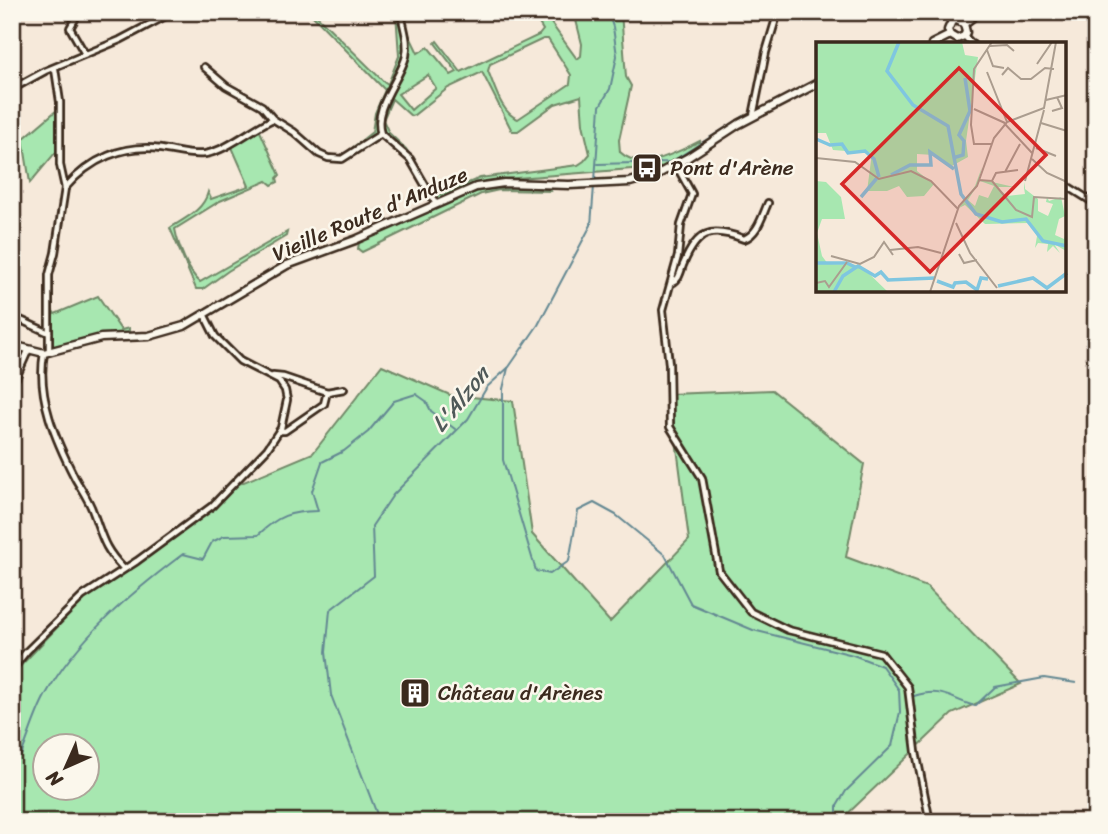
<svg xmlns="http://www.w3.org/2000/svg" width="1108" height="834" viewBox="0 0 1108 834" font-family="Sriracha,sans-serif">
  <style>
    .green { fill: #a7e7b0; stroke: #718867; stroke-width: 2; fill-rule: evenodd }
    .lines { fill: none; stroke-linecap: round; stroke-linejoin: round }
    .stream { stroke: #648892; stroke-width: 2 }
    .minor-casing { stroke: #3b2a1e; stroke-width: 10 }
    .tertiary-casing { stroke: #3b2a1e; stroke-width: 11 }
    .minor { stroke: #fbf7ec; stroke-width: 4.5 }
    .tertiary { stroke: #fbf7ec; stroke-width: 6 }
    .labels { text-anchor: middle; stroke-width: 5; stroke-linejoin: round; paint-order: stroke }
    .poi-label { font-size: 21px; fill: #3b2a1e; stroke: #fbf7ec; text-anchor: start }
    .street-label { font-size: 21px; fill: #3b2a1e; stroke: #fbf7ec }
    .water-label { font-size: 23px; font-style: italic; fill: #4f5958; stroke: #fbf7ec }
    .inset-river { fill: none; stroke: #7fc6e0; stroke-width: 3.5 }
    .inset-road { fill: none; stroke: #ab9d8f; stroke-width: 2 }
    .view { fill: #d62828; fill-opacity: 0.15; stroke: #d62828; stroke-width: 3.5 }
    .inset-edge { fill: none; stroke: #3b2a1e; stroke-width: 3.5 }
  </style>
  <rect width="100%" height="100%" fill="#f6e9da"/>
  <filter id="ink" filterUnits="userSpaceOnUse"><feTurbulence type="fractalNoise" baseFrequency=".0143" numOctaves="2"/><feDisplacementMap in="SourceGraphic" scale="14" xChannelSelector="R" yChannelSelector="G"/><feConvolveMatrix kernelMatrix="1 2 1 2 8 2 1 2 1" color-interpolation-filters="sRGB"/></filter>
  <g filter="url(#ink)">
    <g class="green">
      <path d="M309,12h4l69,68 6,4 11,-28 -3,-44h7l1,12 14,29 10,-6 23,28 6,-3 -22,-29 2,-2 24,31 78,-37 4,-5 -11,-18h11l34,47 4,-3 1,-12 -8,-32h47l5,65 5,9 -12,54 1,12c22,21 57,0 80,-11v6l-30,19 -166,13 -24,4 -46,19 -24,-43 -29,-25 -31,21 -3,-3 25,-20 3,-19 10,-23zM543,39h5l23,36 -1,9 -52,35c-17,-6 -23,-32 -30,-48l2,-7zM482,72l30,59h6l37,-27 26,-8 2,28 7,30 -6,7 -6,4 -98,13 -43,18 -31,-47 -17,-16 -6,-13 9,-21 19,17 3,-1 34,-27zM428,75l8,13 -25,22 -13,-16z"/>
      <path d="M57,110l-1,42 -26,31 -7,-44z"/>
      <path d="M259,129l21,46 -3,3 1,4 -6,3 -5,-4 -47,20 -45,28c3,16 13,43 25,53l87,-50 -1,4 -58,35 -25,18h-7l-26,-61c15,-10 33,-17 38,-36l3,7 38,-13 -18,-41z"/>
      <path d="M505,186l45,3 1,2 -52,-1 -18,4 -119,58 -4,-3 1,-7c46,-20 96,-50 146,-56z"/>
      <path d="M53,288l-1,21 3,5 43,-18 23,34 8,-2v6h-20l-59,14v-58z"/>
      <path d="M382,365l68,30 63,6 19,133 78,88 79,-82 -19,-146 102,-4 92,74 -18,93 81,30 94,97 -69,30 -113,108h-827v-147l74,-78 94,-66 54,-45 79,-33zM46,746h42v42h-42z"/>
    </g>
    <g class="lines">
      <g class="stream">
        <path d="M598,164l73,-2 73,-46"/>
        <path d="M595,181l5,-75 10,-17 7,-33 -4,-29 -5,-15"/>
        <path d="M508,368l-5,21v71l33,111 14,3 19,-13 9,-50 16,-8 22,12 49,40 26,49 62,26 100,25 29,11 17,24 1,22 -8,34 -46,45 -9,15v16"/>
        <path d="M914,696c30,-9 35,3 61,10l20,-19 49,-9 32,5"/>
        <path d="M21,755c8,-19 14,-41 24,-59 32,-58 86,-103 138,-142l20,5 9,-17 12,-6 34,-1c21,-20 31,-23 60,-24l-6,-20 10,-29 22,-11 24,-19 26,-31 22,-7 10,7 5,10 24,18"/>
        <path d="M380,822l-49,-127 -5,-43 4,-42 44,-34 -2,-50 21,-31 75,-76 19,-32 22,-20 29,-42 53,-100 3,-39"/>
      </g>
      <g class="minor-casing">
        <g id="minor">
          <path d="M79,12l-9,16 15,26"/>
          <path d="M964,36l8,8"/>
          <path d="M204,67l22,19 36,20 11,13 21,13 25,22 9,4 14,1 39,-25 29,25 26,45"/>
          <path d="M12,78l3,9"/>
          <path d="M12,89l33,-18 75,-31 53,-28"/>
          <path d="M753,116l13,-64 12,-40"/>
          <path d="M381,134c-9,-26 19,-54 25,-78 3,-16 -3,-28 -5,-44"/>
          <path d="M676,165l16,29 -11,31 -3,31 -15,54 6,54 1,63 32,51 17,93 32,41 37,18 93,23 27,34 8,65 14,70"/>
          <path d="M1064,184l32,20"/>
          <path d="M65,188c25,-29 58,-44 96,-39 15,2 29,7 44,5 23,-4 46,-25 68,-35"/>
          <path d="M672,283c7,-3 8,-10 11,-18 14,-34 27,-39 61,-26 14,-5 18,-23 24,-36"/>
          <path d="M12,316l37,17"/>
          <path d="M49,352v-77l6,-22 10,-65 -5,-23v-63l-5,-33"/>
          <path d="M44,353c-8,43 12,88 31,125 6,11 14,22 18,34 10,26 10,35 30,56"/>
          <path d="M273,376l10,1 44,15 17,-3"/>
          <path d="M12,387l16,-36"/>
          <path d="M280,431h5l39,-27 3,-12"/>
          <path d="M12,669l15,-18 56,-55 54,-35 75,-55 55,-57 14,-21 6,-28 -2,-10 -6,-9 -39,-20 -25,-25 -11,-22"/>
        </g>
      </g>
      <g class="tertiary-casing">
        <g id="tertiary">
          <path d="M964,24l15,-12"/>
          <path d="M950,35l7,4 7,-3 2,-4 -2,-8"/>
          <path d="M950,35l-2,-5 4,-9 5,-1 7,4"/>
          <path d="M932,44l18,-9"/>
          <path d="M12,345l32,8 57,-15 48,-2 35,-10 103,-61 68,-25 121,-53 28,-4 65,2 61,-3 28,-8 29,-16 52,-34 79,-41"/>
        </g>
      </g>
      <use href="#minor" class="minor"/>
      <use href="#tertiary" class="tertiary"/>
    </g>
  </g>
  <defs>
    <g id="bus-square" transform="scale(1.575)"><rect x="-9" y="-9" width="18" height="18" rx="4" fill="#3b2a1e" stroke="#fbf7ec"/><path d="M-5-6H5V4H4V6H2V4H-2V6H-4V4H-5ZM-3.5-4V0h7V-4ZM-3.5 1.2v1.5H-2V1.2ZM2 1.2v1.5H3.5V1.2Z" fill="#fff"/></g>
    <g id="building-square" transform="scale(1.575)"><rect x="-9" y="-9" width="18" height="18" rx="4" fill="#3b2a1e" stroke="#fbf7ec"/><path d="M-4-6H4V6H1V3H-1V6H-4ZM-2.5-4.3h1.7v1.8h-1.7ZM.8-4.3h1.7v1.8H.8ZM-2.5-1h1.7V.8h-1.7ZM.8-1h1.7V.8H.8Z" fill="#fff"/></g>
  </defs>
  <g fill-rule="evenodd">
    <use href="#bus-square" x="647" y="168"/>
    <use href="#building-square" x="415" y="693"/>
  </g>
  <g class="labels">
    <g class="poi-label">
      <text x="670" y="175">Pont d'Arène</text>
      <text x="438" y="700">Château d'Arènes</text>
    </g>
    <g class="street-label">
      <text transform="translate(370 214) rotate(-23)" y="7">Vieille Route d'Anduze</text>
    </g>
    <g class="water-label">
      <text transform="translate(460 399) rotate(-50)" y="8">L'Alzon</text>
    </g>
  </g>
  <g transform="translate(816 42)">
    <rect width="250" height="250" fill="#f6e9da"/>
    <path d="M0,0h146l3,13 13,2 -12,84 2,16 -18,10 -16,-12 -17,-1v17l17,13 -10,12 -17,1 -8,-11 -12,5h-20l5,-38 -39,-3 -7,-17h-10zM166,125l-3,12 35,8h-17l10,9 18,-2 -1,-6 1,-6v7l13,10v12l10,5 5,-12 -7,-2 1,-5 2,4 12,-4 4,19 -6,3 -4,16 9,4 2,-6v18l-12,-7 6,9 -7,-7 -6,6 1,-8 -10,-1 -3,5 2,-12 -7,-13 -45,1 -20,-19 -6,3 16,-22zM164,139l14,5 -6,12 -9,-3 -4,11 -7,-6zM0,139l10,1 15,15 4,22h-23l-5,14 5,23 6,8 32,1 28,27h-72z" fill="#a7e7b0" fill-rule="evenodd"/>
    <path class="inset-river" d="M83,0l-12,29 26,34 35,21 13,68 15,20 26,8 24,-3 17,22 24,5M0,97l14,6 12,-1 6,9 17,-2 9,8 5,18M137,116l10,-3 1,-14 -5,-6 11,-24 -5,-33M75,133l19,-10h21l-1,-13 24,17M45,155l16,-19M0,221h31l8,4M121,239l16,6 2,-4 11,-1 11,8 4,-12 7,1M182,244l35,-8 14,10 20,-15M18,250l9,-16 15,-10 17,10 6,-4 7,8 47,-2"/>
    <path class="inset-road" d="M174,4l17,-1 7,6M171,8l6,16 11,2M221,22l15,-22M171,30l20,50M186,33l6,-7 13,11h10l14,-11 9,1M230,58l21,-5M158,67l31,14M236,69l10,-3 -5,-11M188,81l29,31M225,81l26,8M176,102h-18l-3,-19 3,-56 18,-27M220,106l20,8M0,116l39,4 24,17 32,-8 20,10 27,28M216,117l15,14 20,9M189,130l15,-28M163,138l13,1 4,-8 22,-3M176,139l24,29 16,7 2,-20 33,2M209,139l19,-71M140,181l14,30 27,35M74,208l28,-3 23,6M143,212l5,9 13,-3M15,214l29,8 14,-7 10,-15 9,13M0,241l9,-2 4,6 18,-25M114,250l29,-86 18,-20 17,-48 13,-16 37,-14 12,-66"/>
    <path class="view" d="M143,26l87,87 -116,117 -88,-88z"/>
    <rect width="250" height="250" class="inset-edge"/>
  </g>
  <rect width="1108" height="834" fill="none" stroke="#fbf7ec" stroke-width="42"/>
  <rect x="21" y="21" width="1066" height="792" fill="none" stroke="#3b2a1e" stroke-width="2.5" filter="url(#ink)"/>
  <g transform="translate(66 767) rotate(225)"><circle r="33" fill="#fbf7ec" stroke="#aea59a" stroke-width="2"/>
  <path d="M0-5L12 26L0 18L-12 26Z" fill="#3b2a1e"/>
  <text y="-10" font-size="19" font-weight="bold" text-anchor="middle" fill="#3b2a1e">N</text>
  </g>
</svg>
